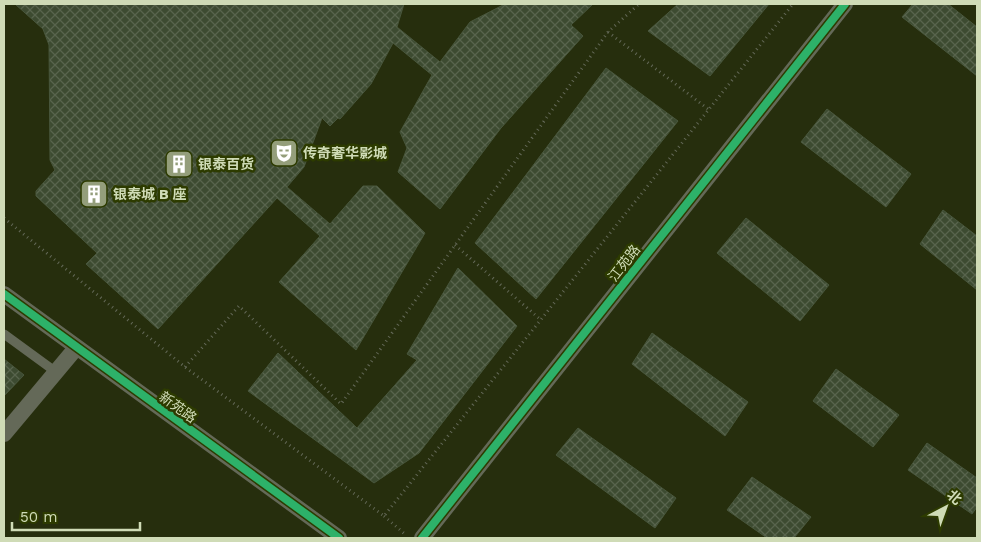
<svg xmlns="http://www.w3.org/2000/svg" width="981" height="542" viewBox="0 0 981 542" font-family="'Work Sans','Noto Sans SC',sans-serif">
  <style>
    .building { fill: url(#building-cross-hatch); stroke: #48563c }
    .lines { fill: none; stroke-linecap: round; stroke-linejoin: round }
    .path { stroke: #646958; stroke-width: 3; stroke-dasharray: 1 4; stroke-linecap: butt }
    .service { stroke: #646958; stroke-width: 9 }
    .minor { stroke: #646958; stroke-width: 16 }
    .cycleway-casing { stroke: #2d3b00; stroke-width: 11 }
    .cycleway { stroke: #2db169; stroke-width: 8 }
    .labels { text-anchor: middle; stroke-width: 5; stroke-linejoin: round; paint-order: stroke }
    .poi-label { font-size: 14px; font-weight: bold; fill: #cfdbb6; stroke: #2d3b00; text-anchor: start }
    .street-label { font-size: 14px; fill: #cfdbb6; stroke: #2d3b00 }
  </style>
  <defs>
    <pattern id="building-cross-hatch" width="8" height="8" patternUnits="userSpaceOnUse" patternTransform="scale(1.25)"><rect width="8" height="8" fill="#3d4b31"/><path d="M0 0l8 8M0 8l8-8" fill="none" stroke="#58644d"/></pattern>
  </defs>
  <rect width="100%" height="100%" fill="#262e0d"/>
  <g class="building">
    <path d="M15,4h389l-7,23 43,35 30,-40 35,-18h88l-22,21 12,11 -82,92 -61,81 -42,-37 9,-24 -7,-16 32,-57 -39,-32 -22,41 -31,35 -2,-1 -8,8 -8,-8 -18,49 -17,20 43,37 33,-38h14l48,47 -69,117 -77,-68 41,-46 -43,-38 -119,131 -72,-65 11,-11 -61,-57v-5l19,-21 -5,-10 -1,-115 -6,-16z"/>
    <path d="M678,4h91l-59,72 -62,-45z"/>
    <path d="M913,4h35l29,23v49l-75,-59z"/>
    <path d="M606,68l72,53 -142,178 -61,-56z"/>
    <path d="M827,109l84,65 -25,33 -85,-65z"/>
    <path d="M943,210l34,26v54l-57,-46z"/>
    <path d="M746,218l83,67 -29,36 -83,-68z"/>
    <path d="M458,268l59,58 -98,127 -45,30 -126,-92 30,-38 79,75 60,-68 -10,-6z"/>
    <path d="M652,333l96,69 -23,34 -93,-72z"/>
    <path d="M4,359l20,16 -20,21z"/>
    <path d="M836,369l63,46 -26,32 -60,-46z"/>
    <path d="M578,428l98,70 -21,30 -99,-73z"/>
    <path d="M927,443l50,35v29l-5,7 -64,-44z"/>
    <path d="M752,477l59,40 -17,21h-27l-40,-28z"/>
  </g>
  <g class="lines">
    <g class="path">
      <path d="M608,32l100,77"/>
      <path d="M4,218l181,149 199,149 409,-512"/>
      <path d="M455,245l86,75"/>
      <path d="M185,367l54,-61 102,98 267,-372 31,-28"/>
      <path d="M384,516l22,19"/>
    </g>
    <path class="service" d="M4,334l52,38"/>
    <g class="minor">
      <path d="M4,294l335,244"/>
      <path d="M4,434l72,-86"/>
      <path d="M422,538l423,-534"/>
    </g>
    <g class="cycleway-casing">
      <g id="cycleway">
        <path d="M4,294l335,244"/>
        <path d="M422,538l423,-534"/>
      </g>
    </g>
    <use href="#cycleway" class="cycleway"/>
  </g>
  <defs>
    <g id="theatre-square" transform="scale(1.4375)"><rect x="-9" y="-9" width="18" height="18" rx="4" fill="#949e7b" stroke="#2d3b00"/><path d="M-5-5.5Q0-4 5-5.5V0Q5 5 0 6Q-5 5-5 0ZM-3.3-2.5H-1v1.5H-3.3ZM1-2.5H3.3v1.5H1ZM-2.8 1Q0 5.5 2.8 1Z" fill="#fff"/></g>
    <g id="building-square" transform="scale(1.4375)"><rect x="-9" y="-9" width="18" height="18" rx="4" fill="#949e7b" stroke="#2d3b00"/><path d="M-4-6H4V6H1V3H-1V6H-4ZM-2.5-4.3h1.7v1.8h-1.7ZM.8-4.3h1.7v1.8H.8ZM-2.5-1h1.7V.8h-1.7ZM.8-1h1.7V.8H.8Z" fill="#fff"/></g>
  </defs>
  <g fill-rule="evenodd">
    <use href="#theatre-square" x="284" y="153"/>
    <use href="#building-square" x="179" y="164"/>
    <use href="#building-square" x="94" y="194"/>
  </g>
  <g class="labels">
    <g class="poi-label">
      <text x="303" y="158">传奇奢华影城</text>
      <text x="198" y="169">银泰百货</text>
      <text x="113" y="199">银泰城 B 座</text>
    </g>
    <g class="street-label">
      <text transform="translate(624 263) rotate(-52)" y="5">江苑路</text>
      <text transform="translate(178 407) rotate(36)" y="5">新苑路</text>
    </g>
  </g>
  <rect width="981" height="542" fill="none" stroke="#cfdbb6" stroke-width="10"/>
  <g transform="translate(946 507) rotate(41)" stroke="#2d3b00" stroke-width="4" paint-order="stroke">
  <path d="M0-4L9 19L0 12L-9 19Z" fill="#cfdbb6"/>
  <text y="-8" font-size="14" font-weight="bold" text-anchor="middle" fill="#cfdbb6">北</text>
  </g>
  <path d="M12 522v8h128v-8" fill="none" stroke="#cfdbb6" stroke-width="2.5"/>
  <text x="20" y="522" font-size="15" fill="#cfdbb6" stroke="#2d3b00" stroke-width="4" paint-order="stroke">50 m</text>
</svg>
